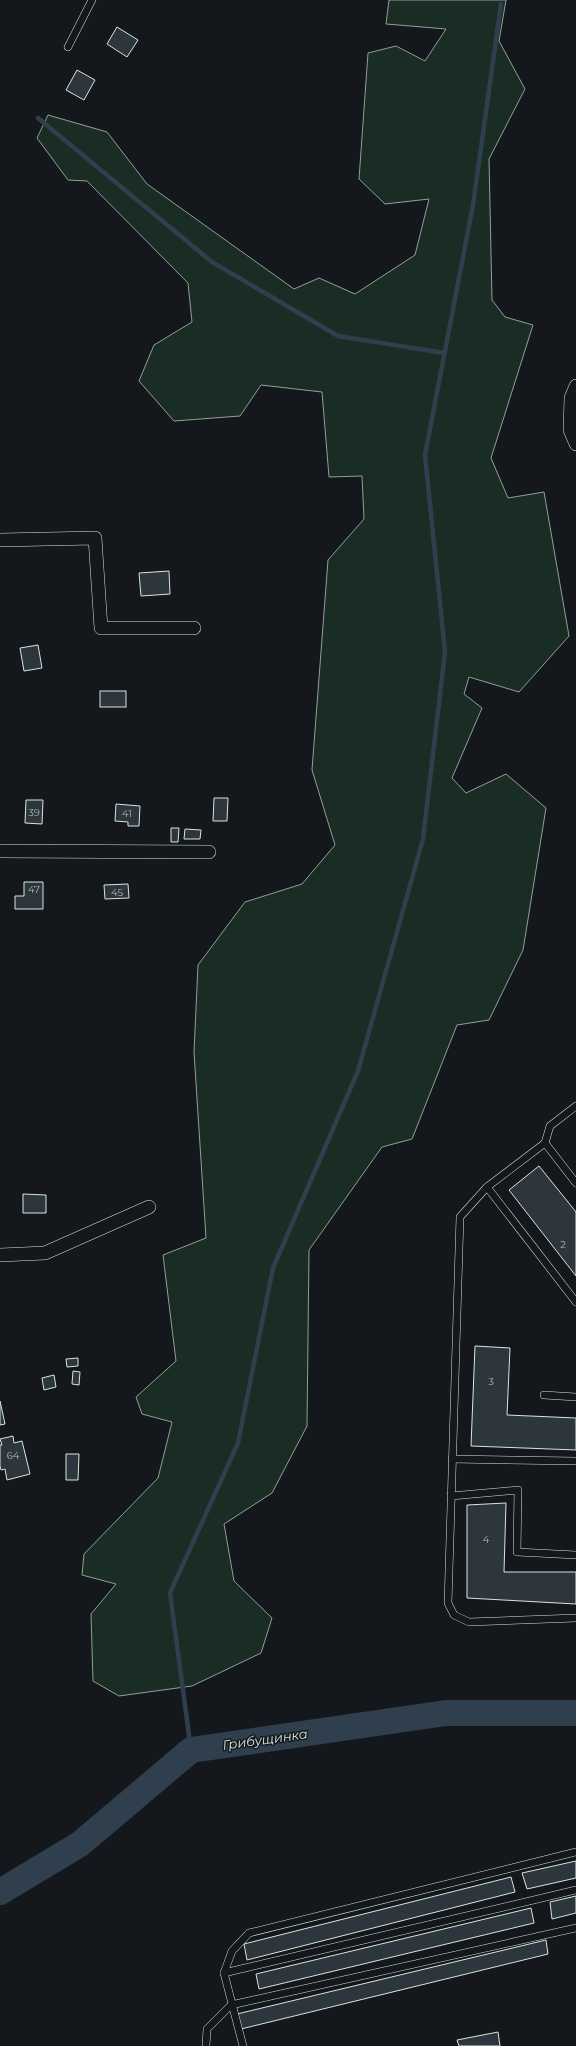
<svg xmlns="http://www.w3.org/2000/svg" width="576" height="2046" viewBox="0 0 576 2046" font-family="Montserrat,sans-serif">
  <style>
    .green { fill: #1a2d24; stroke: #939e99 }
    .lines { fill: none; stroke-linecap: round; stroke-linejoin: round }
    .stream { stroke: #2f3f4d; stroke-width: 4.5 }
    .river { stroke: #2f3f4d; stroke-width: 26 }
    .building { fill: #2c363c; stroke: #d8e6dc }
    .lane-casing { stroke: #d8e6dc; stroke-width: 8 }
    .street-casing { stroke: #d8e6dc; stroke-width: 14 }
    .lane { stroke: #14181c; stroke-width: 7 }
    .street { stroke: #14181c; stroke-width: 13 }
    .labels { text-anchor: middle; stroke-width: 3; stroke-linejoin: round; paint-order: stroke }
    .number-label { font-size: 10px; fill: #adbab4 }
    .water-label { font-size: 13px; font-style: italic; fill: #d8e6dc; stroke: #14181c }
  </style>
  <rect width="100%" height="100%" fill="#14181c"/>
  <path class="green" d="M389,0h117l-7,41 26,48 -36,70 3,141 13,17 28,8 -42,133 17,40 36,-6 25,144 -50,56 -50,-15 -5,17 18,14 -30,70 14,15 40,-19 40,34 -23,142 -34,70 -32,5 -45,114 -30,8 -73,103 -2,176 -35,67 -48,31 10,57 38,37 -11,35 -69,33 -73,10 -26,-15 -2,-67 25,-30 -34,-9 2,-21 74,-76 14,-56 -30,-8 -6,-17 40,-36 -13,-106 43,-17 -12,-186 4,-87 47,-63 57,-18 33,-39 -23,-75 16,-210 36,-41 -2,-43 -33,1 -7,-85 -61,-7 -21,31 -66,5 -35,-40 15,-36 38,-23 -4,-39 -101,-102 -19,-1 -31,-42 11,-23 59,17 40,52 147,105 25,-11 36,16 60,-39 14,-56 -44,5 -26,-25 9,-126 28,-7 29,15 21,-32 -60,-5z"/>
  <g class="lines">
    <g class="stream">
      <path d="M38,118l174,144 126,74 106,17"/>
      <path d="M191,1750l-21,-157 68,-150 35,-175 85,-197 65,-232 22,-187 -20,-197 48,-250 28,-201"/>
    </g>
    <path class="river" d="M0,1892l80,-48 111,-94 255,-37h130"/>
  </g>
  <g class="building">
    <path d="M117,27l21,13 -11,17 -20,-13z"/>
    <path d="M77,70l18,10 -11,20 -18,-10z"/>
    <path d="M169,571l1,23 -29,2 -2,-23z"/>
    <path d="M38,645l4,23 -18,3 -4,-23z"/>
    <rect x="100" y="691" width="26" height="16"/>
    <path d="M214,798h14l-1,23h-14z"/>
    <path d="M26,800h17l-1,24 -17,-1z"/>
    <path d="M116,804l24,2 -1,20h-11v-4l-13,-1z"/>
    <path d="M171,828h8l-1,14h-7z"/>
    <path d="M185,829l16,1 -1,9h-16z"/>
    <path d="M24,882h19v27h-28v-13h9z"/>
    <path d="M128,884l1,14 -24,1 -1,-14z"/>
    <path d="M539,1166l37,46v64l-67,-86z"/>
    <path d="M23,1194l23,1v18h-23z"/>
    <path d="M475,1346l35,2 -3,67 69,3v32l-105,-4z"/>
    <path d="M78,1358v8l-11,1 -1,-8z"/>
    <path d="M73,1371l7,1 -1,13 -7,-1z"/>
    <path d="M54,1375l2,12 -12,3 -2,-12z"/>
    <path d="M0,1401l5,23 -5,1z"/>
    <path d="M13,1436l1,7 8,-2 8,33 -23,6 -2,-11 -4,1 -1,-4v-21h2l-2,-6z"/>
    <path d="M66,1454h13l-1,26h-12z"/>
    <path d="M506,1503l-2,69h72v32l-109,-6v-93z"/>
    <path d="M576,1861v17l-49,11 -5,-16z"/>
    <path d="M511,1877l4,15 -268,68 -3,-16z"/>
    <path d="M576,1896v17l-24,6 -2,-17z"/>
    <path d="M531,1908l3,15 -275,66 -3,-15z"/>
    <path d="M546,1940l2,14 -307,75 -4,-15z"/>
    <path d="M498,2032l2,14h-41l-2,-6z"/>
  </g>
  <g class="lines">
    <g class="lane-casing">
      <g id="lane">
        <path d="M68,47l24,-47"/>
        <path d="M545,1143l5,-17 26,-20"/>
        <path d="M576,1183l-31,-40 -58,44 89,115"/>
        <path d="M487,1187l-27,30 -12,386 6,12 15,7 107,-4"/>
        <path d="M544,1395l32,2"/>
        <path d="M452,1459l124,2"/>
        <path d="M451,1496l67,-6 -1,62 59,3"/>
        <path d="M224,1973l8,-22 17,-18 327,-81"/>
        <path d="M206,2046l1,-17 24,-24 345,-77"/>
        <path d="M243,2046l-19,-73 352,-83"/>
      </g>
    </g>
    <g class="street-casing">
      <g id="street">
        <path d="M576,386l-5,12 -1,32 6,14"/>
        <path d="M0,540l95,-2 6,90h93"/>
        <path d="M0,851l209,1"/>
        <path d="M0,1255l45,-2 104,-46"/>
      </g>
    </g>
    <use href="#lane" class="lane"/>
    <use href="#street" class="street"/>
  </g>
  <g class="labels">
    <g class="number-label">
      <text x="34" y="816">39</text>
      <text x="127" y="817">41</text>
      <text x="34" y="893">47</text>
      <text x="117" y="896">45</text>
      <text x="563" y="1248">2</text>
      <text x="491" y="1385">3</text>
      <text x="13" y="1459">64</text>
      <text x="486" y="1543">4</text>
    </g>
    <g class="water-label">
      <text transform="translate(265 1739) rotate(-8)" y="5">Грибущинка</text>
    </g>
  </g>
</svg>
